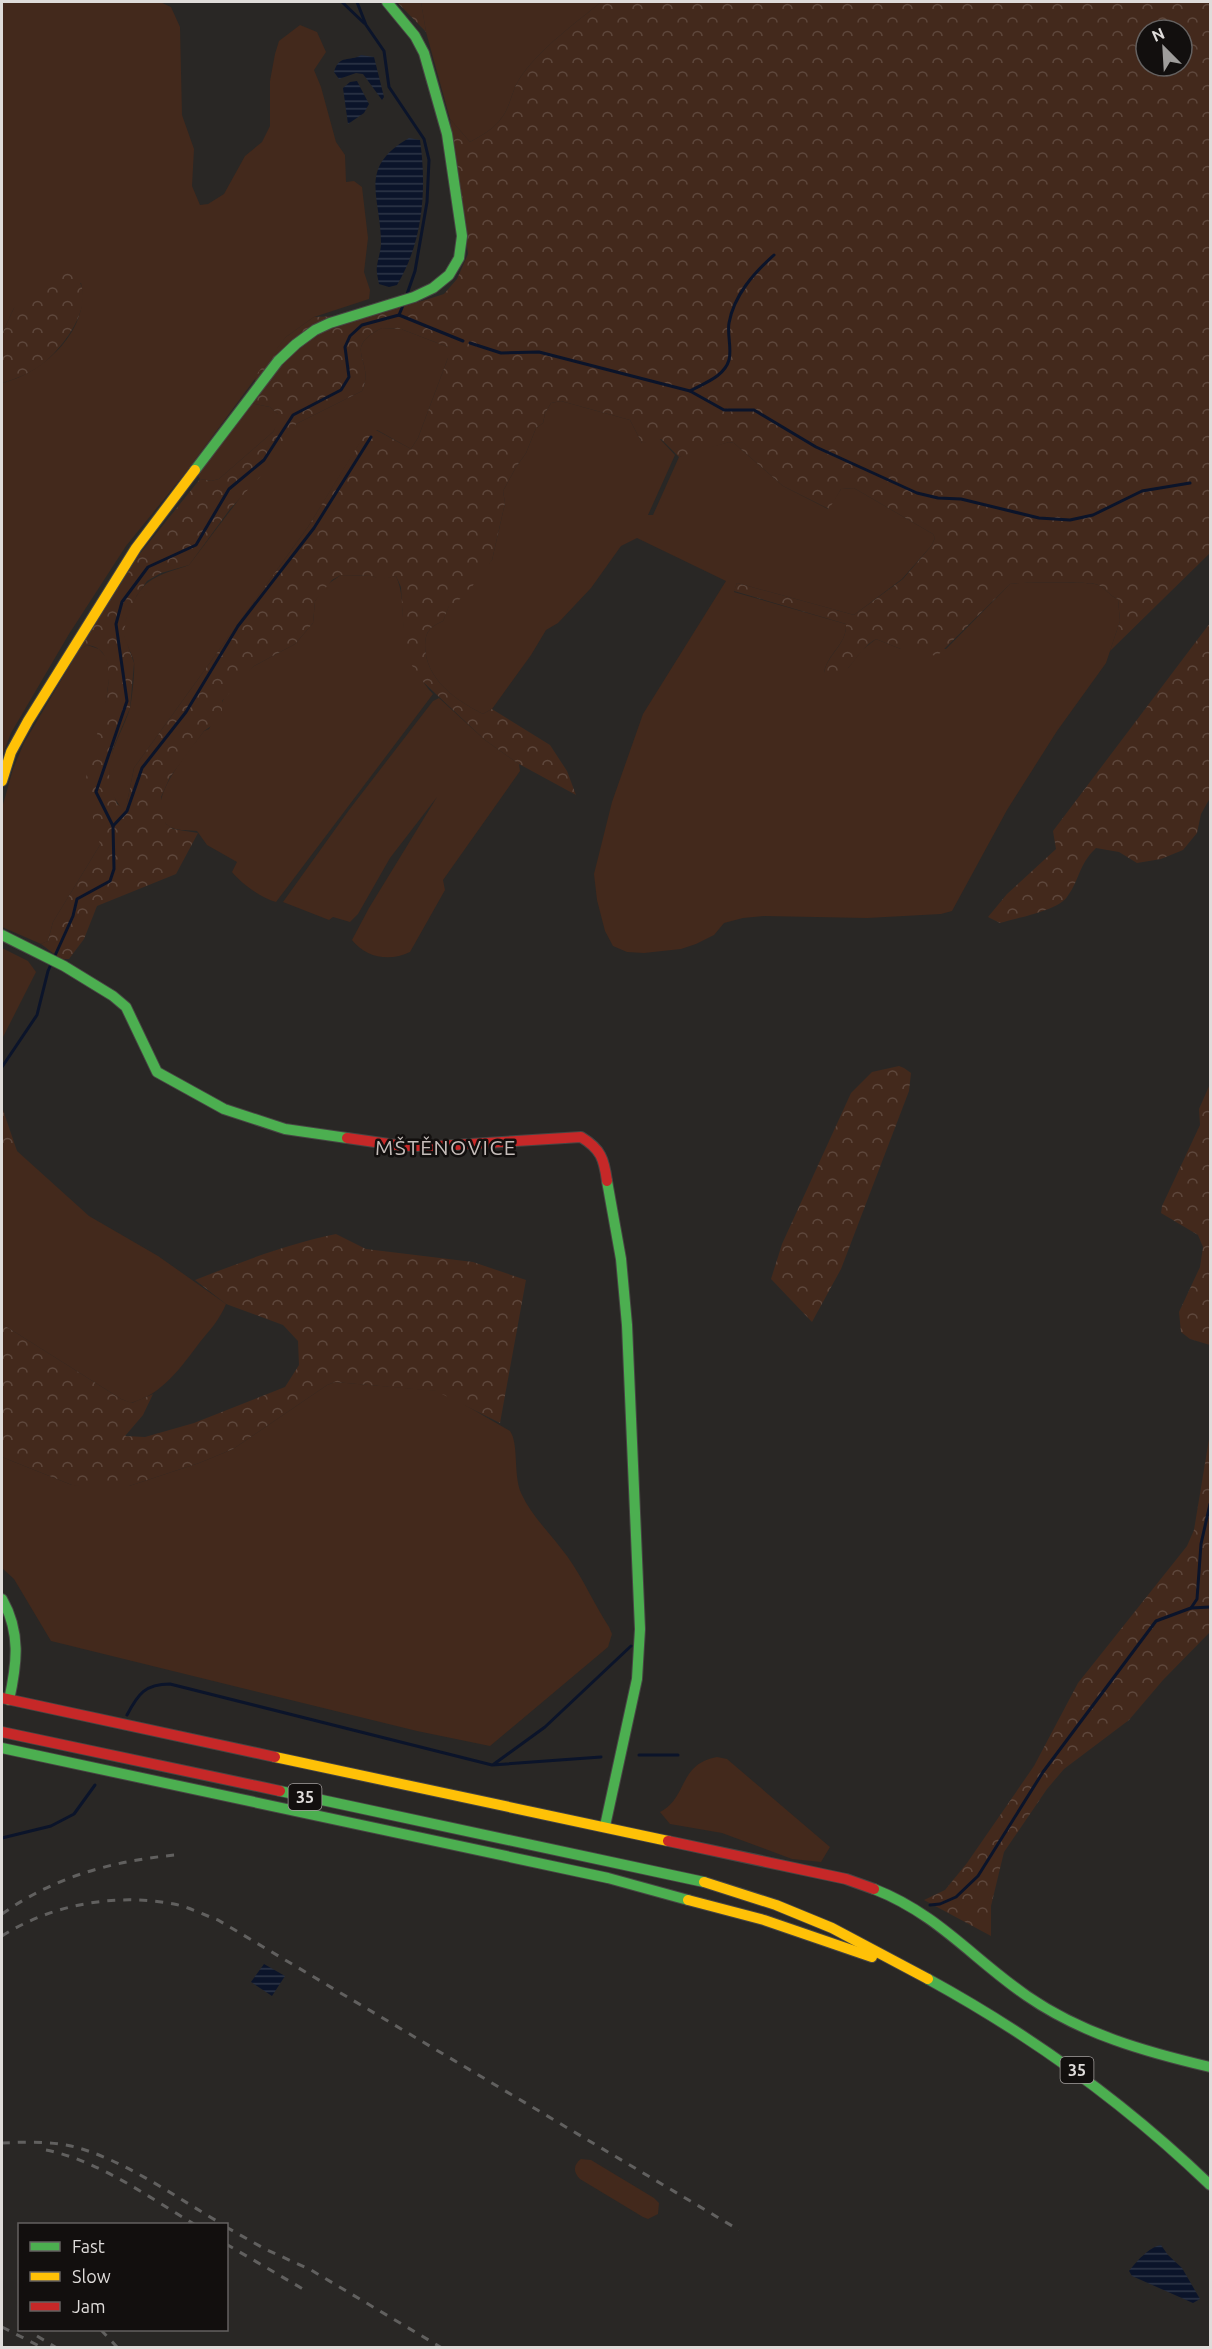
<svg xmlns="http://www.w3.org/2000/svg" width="1212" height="2349" viewBox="0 0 1212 2349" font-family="Ubuntu,sans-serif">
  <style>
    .grass { fill: #43291c }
    .forest { fill: url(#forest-crowns); fill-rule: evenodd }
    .water { fill: url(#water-rules) }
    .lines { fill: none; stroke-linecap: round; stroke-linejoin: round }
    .stream { stroke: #0b142a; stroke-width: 3 }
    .fast-casing { stroke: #474543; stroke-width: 12 }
    .slow-casing { stroke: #474543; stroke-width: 12 }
    .jam-casing { stroke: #474543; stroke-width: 12 }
    .fast { stroke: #4caf50; stroke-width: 10 }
    .slow { stroke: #ffc107; stroke-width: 10 }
    .jam { stroke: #c62828; stroke-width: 10 }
    .rail { stroke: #61605f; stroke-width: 3; stroke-dasharray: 8 8; stroke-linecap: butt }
    .labels { text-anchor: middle; stroke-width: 5; stroke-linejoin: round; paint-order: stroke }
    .shield { fill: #120f0e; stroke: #a29e9d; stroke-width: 1.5 }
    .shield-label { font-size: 16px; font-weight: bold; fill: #dfdcda }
    .quarter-label { font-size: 21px; letter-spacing: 1.5px; fill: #c5bdba; stroke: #120f0e }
  </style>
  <defs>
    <pattern id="forest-crowns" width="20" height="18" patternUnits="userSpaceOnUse" patternTransform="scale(1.5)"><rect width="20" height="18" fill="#43291c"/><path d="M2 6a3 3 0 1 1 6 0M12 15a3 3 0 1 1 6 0" fill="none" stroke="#5e473c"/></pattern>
    <pattern id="water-rules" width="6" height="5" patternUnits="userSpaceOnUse" patternTransform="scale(1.5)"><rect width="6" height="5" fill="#0b142a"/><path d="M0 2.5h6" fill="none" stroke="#2e3648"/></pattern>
  </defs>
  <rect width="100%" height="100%" fill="#292725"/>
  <g class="grass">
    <path d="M2,2h158l11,5 9,20 2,88 12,34 -2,37 8,19 8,-1 16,-10 21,-38 17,-14 8,-16v-45l5,-27 4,-13 21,-16 17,7 9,20 -12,18 7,17 15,55 9,13 1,27 8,-1 8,6 6,51 -4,34 6,18 -1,9 -55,18 -28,20 -100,135 -60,74 -57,88 -58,99 -9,23v-373c41,-10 89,-53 79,-100l-67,25 -12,26z"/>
    <path d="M421,2h180c-26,22 -58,44 -79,73 -7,9 -9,19 -13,29 -7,20 -22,29 -39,38l-20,-23 -24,-87z"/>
    <path d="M382,328l19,1 47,18v11l-30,80 -7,11 -34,-19h-9l-60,97 -174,241 -7,35 -5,5c-9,-8 -13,-23 -13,-34 0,-25 14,-43 21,-66 2,-9 5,-36 4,-46 -2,-9 -8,-17 -10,-26 -2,-13 6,-28 12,-39 12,-22 32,-24 53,-32l107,-141 66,-33c14,-31 -22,-42 20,-63z"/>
    <path d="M561,401l69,19 12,23 18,-4 15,16 -27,60h5l26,-58 12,-5 38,-10 5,1 49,43 45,23 13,-20 13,-1 79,46 2,4 -3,7 -30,34 -48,36 -117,-32 -3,9 112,32c1,21 -18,28 -22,49l24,-5 14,-18 14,-11 25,10h45l64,-65c5,-2 79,-2 85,0 10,2 14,12 23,15l2,22 -14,42 -49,68 -50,79 -55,101 -11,3 -74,4 -103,-2 -21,2 -19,5 -10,12 -18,9 -15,5 -37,4 -17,-1 -14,-6 -8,-15 -8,-31 -3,-26 18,-72 31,-88 83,-133 -89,-43 -16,8 -30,42 -33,35 -12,7 -15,25 -39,54 -9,5c-28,-14 -58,-35 -58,-69 0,-14 6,-19 18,-24l6,-16 43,-45 13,-57 -2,-12 13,-24 10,-14 10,-25 7,-5 2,-10 6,-10z"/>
    <path d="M251,403l19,4 8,7 1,8 -6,10 -54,47 -8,2 -11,-2 -3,-5z"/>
    <path d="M341,575l32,1 7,3 16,-3c6,13 6,26 7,41 2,31 9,54 30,77l-157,208c-15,-4 -34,-18 -44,-30l5,-10 -30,-17 -10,-14c-8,-1 -20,0 -27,-4 -32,-20 21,-78 34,-96l5,-2 15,-31 21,-24 9,-8 41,-22 18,-21 2,-22 10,-15z"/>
    <path d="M87,645l12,4 7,8 4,15 -4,29 -6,144 -47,77 -5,19 -7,3 -39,-17v-119l11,-39 11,-26 55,-93z"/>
    <path d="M439,698l46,42 34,24 1,7 -77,109 2,10 -35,62c-20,10 -44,6 -58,-12l17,-32 68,-111 -47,61 -32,56 -8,8 -17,-5 -4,3 -46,-18 66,-92 84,-109z"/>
    <path d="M2,948l26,13 8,11 -34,67z"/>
    <path d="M12,1149l5,2 72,65 69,40 68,48c-6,15 -16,26 -26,38 -19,25 -37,52 -69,61l-10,-4 -119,-75v-161z"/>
    <path d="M335,1382l106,9 69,40c9,13 3,43 11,62 11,24 30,41 46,63 16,22 27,48 42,71l3,7 -4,13 -118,99 -73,-15 -366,-90 -37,-62 -12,-11v-111l70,28 57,1 70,-23 34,-14 94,-64z"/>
    <path d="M717,1757l10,2 103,88 -9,15 -29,-3 -70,-26 -52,-9 -10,-12c28,-14 18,-48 57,-55z"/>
    <path d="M581,2159l10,1 63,38 5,5 -1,11 -10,5 -5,-2 -63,-38c-7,-7 -7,-14 1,-20z"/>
  </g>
  <g class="forest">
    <path d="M397,2h24l5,30z"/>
    <path d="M601,2h609v551l-100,98 10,-30 -2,-22c-9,-3 -13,-13 -23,-15 -6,-2 -80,-2 -85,0l-73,72 -36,-7 -25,-10c-18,10 -24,31 -42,41l-10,-7c4,-20 23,-28 22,-49l-112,-33 3,-8 117,32 49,-36 29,-34 3,-7 -2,-4 -79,-46 -13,1 -12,20 -46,-23 -49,-43 -5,-1 -50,15 -18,-18 -6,3 -13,1 -12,-23 -69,-19 -10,2 -6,10 -2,10 -7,5 -10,25 -10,14 -13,24 2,12 -13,57 -27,36 -16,10 -6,15c-12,5 -18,10 -18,24 0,34 30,55 58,69l9,-5 58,36 17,26 9,24 -57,-31 -34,-24 -65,-61 -10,-17 -6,-23 -3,-52 -5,-11 -16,4 -7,-4 -32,-1 -9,5 -17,21 -2,22 -18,21 -41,22 -32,35v10l-4,10 -14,10 -34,46 -9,20v16l5,11 7,5 25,4 -22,41 -79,32 -13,33 -15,20h-8l-20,-15 7,-3 5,-19 47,-77c-4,-20 -13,-42 -14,-63 -1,-28 51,-132 1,-137l-8,5 60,-95 61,-76 11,2 8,-2 54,-47 5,-10v-8l-8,-7 -19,-4 5,-28 30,-38 28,-20 55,-2 53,-14 22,-7 13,-15 11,-25 -18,-135 20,23c17,-9 32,-18 39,-38 4,-10 6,-20 13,-29 21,-29 53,-51 79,-73zM1146,30h36v36h-36zM382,328l19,1 47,18v11l-30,80 -7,11 -35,-19 -8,-1 -60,98 -174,241 -7,35 -5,4 -5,-3 -5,-14 -3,-16 4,-26 17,-40 4,-45 -10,-28 2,-16 11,-24 10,-14 14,-8 28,-8 41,-56 55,-59 11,-26 66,-33c14,-31 -22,-42 20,-63z"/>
    <path d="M68,270c35,22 1,71 -21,90 -12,11 -30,19 -45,23v-49l12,-26 25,-26 15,-10z"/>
    <path d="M1210,623v175l-9,16 -4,19 -14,17 -22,9 -24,4 -18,-11 -23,-4c-18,17 -16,32 -29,49 -10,14 -51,21 -67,26l-12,-6 19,-23 49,-45 -3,-18z"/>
    <path d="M899,1066l5,2 7,5 -2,18 -68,178 -29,53 -41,-43 11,-35 69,-151 21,-21z"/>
    <path d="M1210,1084v261l-20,-6 -9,-7 -2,-20 21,-45 3,-20 -5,-12 -37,-22 1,-7 38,-81 -1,-16z"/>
    <path d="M2,1107l15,44 -15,16z"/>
    <path d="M336,1234l30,15 107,13 53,18 -26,143 -64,-32 -101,-9 -8,3 -94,64 -34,14 -70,23 -34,2 -23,-3 -70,-28v-133l119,75 11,4 21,-9 -10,21 -18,21 20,1 49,-14 91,-36 14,-22 -1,-24 -15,-16 -57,-21 -31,-24c46,-18 92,-36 141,-46z"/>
    <path d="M1210,1433v199l-47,48 -34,40 -65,49 -17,20 -43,63 -13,54v30l-67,-36 21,-10 22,-27 67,-97 44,-83 109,-137 7,-16z"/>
  </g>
  <g class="water">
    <path d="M361,55l13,2 10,40 -2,3 -19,-26 -7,-1 -17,6 -5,-7c5,-18 16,-10 27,-17z"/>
    <path d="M357,81l12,23 -5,9 -16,11 -5,-36 7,-6z"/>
    <path d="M409,138l11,2c7,49 3,102 -23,145l-8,2 -10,-3c-1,-6 -3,-12 -2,-18 1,-8 4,-15 4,-23 0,-47 -24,-75 28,-105z"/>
    <path d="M264,1964l21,12 -13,20 -21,-14z"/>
    <path d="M1161,2245l7,10 14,13 18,31 -7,4 -61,-27 -3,-5c7,-9 20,-24 32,-26z"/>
  </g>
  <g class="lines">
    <g class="stream">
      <path d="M342,2l22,21"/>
      <path d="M357,2l9,23 18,26 5,36 35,52 5,21 -2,42 -12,69 -9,26"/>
      <path d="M399,315l64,26"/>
      <path d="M470,343l31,10 38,-1 151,39 34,19h30l62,37 101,46 21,5 23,1 78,19 31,2 23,-5 49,-24 48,-8"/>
      <path d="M690,391c14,-8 34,-14 39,-31 3,-11 -2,-26 0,-37 5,-28 25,-50 45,-68"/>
      <path d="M113,826l14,-15 15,-43 44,-56 52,-86 76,-98 57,-91"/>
      <path d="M2,1067l35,-52 11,-44 25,-55 4,-17 33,-18 4,-12 -1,-43 -17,-34 31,-91 -11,-77 6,-22 26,-35 48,-22 33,-56 35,-29 29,-45 48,-25 8,-13 -4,-30 5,-11 12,-11 37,-10 5,-12"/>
      <path d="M1191,1608l6,-9 4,-55 9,-40"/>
      <path d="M127,1715c11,-21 18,-31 43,-31l322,81 109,-8"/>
      <path d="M639,1755h39"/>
      <path d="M494,1764l51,-37 86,-81"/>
      <path d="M2,1838l49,-12 23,-12 21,-29"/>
      <path d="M930,1905l10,-1 16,-7 22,-21 65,-104 113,-151 35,-13 19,-1"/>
    </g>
    <g class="fast-casing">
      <g id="fast">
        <path d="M195,470l83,-109 18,-17 19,-14 15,-7 84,-26 19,-9 16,-13 10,-17 3,-22 -15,-102 -23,-81 -9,-17 -28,-34"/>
        <path d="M2,935l62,31 49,30 13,11 31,65 67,37 61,20 62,9"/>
        <path d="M2,1599c19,33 15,65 7,101"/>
        <path d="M2,1748l606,130 80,22"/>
        <path d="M280,1791l424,91"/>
        <path d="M605,1826l32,-147 3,-50 -13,-304 -6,-66 -14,-78"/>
        <path d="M874,1889c64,25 99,70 153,107 55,38 119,56 183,71"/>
        <path d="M928,1979c104,57 197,124 282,206"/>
      </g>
    </g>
    <g class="slow-casing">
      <g id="slow">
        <path d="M2,781l9,-29 17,-31 108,-173 59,-78"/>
        <path d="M275,1757l393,84"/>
        <path d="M704,1882l72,23 56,23 96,51"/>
        <path d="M688,1900l76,20 108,37"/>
      </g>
    </g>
    <g class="jam-casing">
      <g id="jam">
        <path d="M347,1138l56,8h35l143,-9c20,12 23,22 26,44"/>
        <path d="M2,1698l273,59"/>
        <path d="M2,1732l278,59"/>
        <path d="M668,1841l178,38 28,10"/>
      </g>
    </g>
    <use href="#fast" class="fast"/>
    <use href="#slow" class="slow"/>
    <use href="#jam" class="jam"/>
    <g class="rail">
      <path d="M2,1914c52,-37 110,-53 173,-59"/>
      <path d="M2,1936c50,-32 114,-43 172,-32 15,3 30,11 44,16l521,310"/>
      <path d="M2,2143c22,-1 46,-2 69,3 51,12 106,52 151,78"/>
      <path d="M46,2150c54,11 102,47 148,74"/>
      <path d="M226,2227l39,22 46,21 131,78"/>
      <path d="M226,2244l82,48"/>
      <path d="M2,2327l41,21"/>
      <path d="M101,2330l17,18"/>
      <path d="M37,2336l20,12"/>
    </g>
  </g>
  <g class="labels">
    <g class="shield">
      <rect x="288.5" y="1784" width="33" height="26" rx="4.5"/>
      <rect x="1060.5" y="2057" width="33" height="26" rx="4.5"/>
    </g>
    <g class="shield-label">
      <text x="305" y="1803">35</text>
      <text x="1077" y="2076">35</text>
    </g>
    <g class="quarter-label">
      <text x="446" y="1155">MŠTĚNOVICE</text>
    </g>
  </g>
  <rect width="1212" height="2349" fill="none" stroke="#dfdcda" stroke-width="6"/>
  <rect x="18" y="2223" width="210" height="108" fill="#120f0e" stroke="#646160" stroke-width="1.5"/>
  <rect x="30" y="2242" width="30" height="9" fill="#4caf50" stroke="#646160" stroke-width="1.5"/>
  <text x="72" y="2253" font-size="18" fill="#dfdcda">Fast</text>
  <rect x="30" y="2272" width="30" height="9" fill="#ffc107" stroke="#646160" stroke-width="1.5"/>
  <text x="72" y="2283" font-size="18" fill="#dfdcda">Slow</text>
  <rect x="30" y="2302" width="30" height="9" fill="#c62828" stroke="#646160" stroke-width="1.5"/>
  <text x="72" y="2313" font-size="18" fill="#dfdcda">Jam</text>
  <g transform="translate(1164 48) rotate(336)"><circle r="28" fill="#120f0e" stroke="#646160" stroke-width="1.5"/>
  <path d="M0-4.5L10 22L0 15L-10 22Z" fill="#9f9d9b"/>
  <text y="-9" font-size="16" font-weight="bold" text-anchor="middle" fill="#dfdcda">N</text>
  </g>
</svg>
